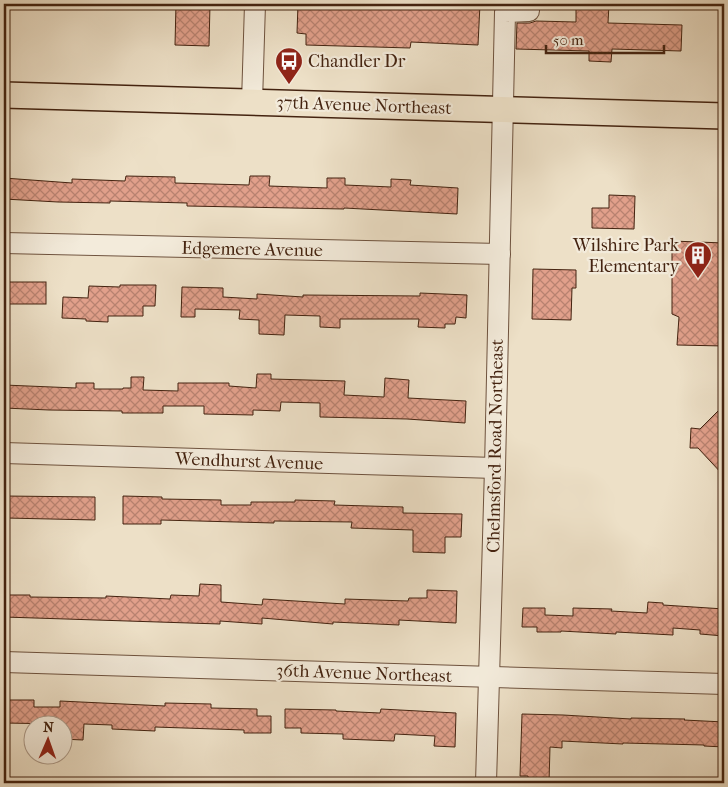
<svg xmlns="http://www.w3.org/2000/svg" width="728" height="787" viewBox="0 0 728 787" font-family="'IM FELL French Canon',serif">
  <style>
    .building { fill: url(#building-cross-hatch); stroke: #442310 }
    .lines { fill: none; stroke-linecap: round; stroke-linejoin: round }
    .minor-casing { stroke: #6e523e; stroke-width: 22 }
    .major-casing { stroke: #442310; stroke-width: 28 }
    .minor { stroke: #f3ebdb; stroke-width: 20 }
    .major { stroke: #ede0c7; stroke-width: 25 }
    .labels { text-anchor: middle; stroke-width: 4.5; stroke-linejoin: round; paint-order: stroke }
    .poi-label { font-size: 18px; fill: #442310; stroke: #f3ebdb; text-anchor: start }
    .street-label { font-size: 18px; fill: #442310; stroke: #f3ebdb }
  </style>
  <defs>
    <pattern id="building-cross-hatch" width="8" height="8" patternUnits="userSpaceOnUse" patternTransform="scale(1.25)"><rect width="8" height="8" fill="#e1a08b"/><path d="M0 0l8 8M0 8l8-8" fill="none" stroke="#b88270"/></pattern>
  </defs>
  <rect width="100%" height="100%" fill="#ede0c7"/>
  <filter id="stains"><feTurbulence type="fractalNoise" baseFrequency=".004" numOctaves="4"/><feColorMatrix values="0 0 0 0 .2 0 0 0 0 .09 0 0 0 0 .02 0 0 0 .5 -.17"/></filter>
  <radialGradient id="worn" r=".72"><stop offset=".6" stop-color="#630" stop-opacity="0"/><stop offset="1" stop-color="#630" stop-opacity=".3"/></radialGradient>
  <g class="building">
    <path d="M176,4h34l-1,42 -34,-1z"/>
    <path d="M298,4h182l-2,41 -67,-3 -1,6 -104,-3v-11l-9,-1z"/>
    <path d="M576,4h33l-1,19 74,2 -1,26 -69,-2 -1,13 -22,-1v-10l-73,-2 1,-26h13l6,-2 40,1z"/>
    <path d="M126,176l49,1v6l74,2 1,-9h20l-1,10 58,2v-10h18v7l46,2v-8l20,1 -1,5 48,3 -1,26 -113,-6v1l-157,-3v-3l-77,-2v2l-52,-1 -54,-3v-21l68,5v-4l53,2z"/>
    <path d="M609,195l26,1 -1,33 -42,-1v-20h17z"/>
    <path d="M672,241l52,2v103l-47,-1 2,-28 -7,-3z"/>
    <path d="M533,269l43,1v18h-4l-1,32 -39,-1z"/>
    <rect x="7" y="282" width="39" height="22"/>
    <path d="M120,285h36l-1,21h-12v10h-35v6l-22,-1v-2l-24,-1 1,-21 25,1 1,-12 31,1z"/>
    <path d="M182,287l41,1v9l34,2v-5l46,3v-2l117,1v-3l47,2 -1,23 -10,-1 -1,7h-10v4l-27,-1 1,-8h-79v9l-20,-1v-11l-35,-1 -1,20 -25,-1v-14l-20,-1 1,-9 -45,-1v8h-14z"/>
    <path d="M257,374h14v5l74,2 -1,14 40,2 1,-19 24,2 -1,18 58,3 -1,22 -58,-4 -87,-2v-14l-39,-1 -1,9 -27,-1v5l-49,-1v-8h-41v7h-41v-2l-73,-1 -45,-2v-23l72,3v-5h18v6h29v-1h8v-11h13l-1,13 35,1v-8h51v3l27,2z"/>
    <path d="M724,405v71l-26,-28h-8l1,-20 9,1z"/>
    <path d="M5,496l90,1v23l-89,-2z"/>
    <path d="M123,496l39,1v2l59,1v5h30v-3h44v-2l40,1 -1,4 69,2v6l59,1 -1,23h-16v16l-32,-1v-22l-62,-2 1,-6 -78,-1v2l-113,-3v4h-38z"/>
    <path d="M200,584l21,1v17l41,3 1,-6 82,5v-5l63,2 1,-3h18v-8l30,1 -1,32 -57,-3v5l-66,-3v2l-71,-6v6l-42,-3v3l-216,-7v-22h26v2l76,1v-2l64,3 1,-4 28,1z"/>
    <path d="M648,602l15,1v2l61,4v27l-24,-2v-4l-27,-2v7l-57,-3v2l-55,-3v1h-24v-5h-15l1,-19h22v7l28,1v-8l39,1 -1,2 36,2z"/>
    <path d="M4,700h30v7h26v-6l105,5v-3l46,1v4l46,1v7h14v17h-27v-3l-89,-3v4l-43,-2v-4l-28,-1 -1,16 -21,-1v-15l-58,-1z"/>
    <path d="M285,709l51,1v1l44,2 1,-4 75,4 -1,34 -21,-1 1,-10 -40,-2 -1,7 -51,-2v-5l-42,-1v-5h-16z"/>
    <path d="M522,714l41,1 68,4v-1l54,1 -1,1 40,2v25l-20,-1v-1l-81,-2v1l-61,-3v7l-12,-1 -1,36h-21v-7h-8z"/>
  </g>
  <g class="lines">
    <g class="minor-casing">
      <g id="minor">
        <path d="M252,102l3,-98"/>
        <path d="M4,243l496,11"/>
        <path d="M4,453l491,15"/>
        <path d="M4,662l720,22"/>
        <path d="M486,783l9,-315 10,-456 24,-1"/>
      </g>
    </g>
    <g class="major-casing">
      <path id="major" d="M4,95l720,21"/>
    </g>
    <use href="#minor" class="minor"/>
    <use href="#major" class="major"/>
  </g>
  <defs>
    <g id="bus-pin" transform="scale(1.4375)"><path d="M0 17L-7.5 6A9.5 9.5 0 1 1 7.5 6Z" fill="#8f2418" stroke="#f3ebdb"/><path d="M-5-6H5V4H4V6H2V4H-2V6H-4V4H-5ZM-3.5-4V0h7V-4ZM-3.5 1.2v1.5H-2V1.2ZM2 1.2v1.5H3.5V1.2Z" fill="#fff"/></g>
    <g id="building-pin" transform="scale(1.4375)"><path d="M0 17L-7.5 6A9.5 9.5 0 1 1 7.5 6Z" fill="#8f2418" stroke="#f3ebdb"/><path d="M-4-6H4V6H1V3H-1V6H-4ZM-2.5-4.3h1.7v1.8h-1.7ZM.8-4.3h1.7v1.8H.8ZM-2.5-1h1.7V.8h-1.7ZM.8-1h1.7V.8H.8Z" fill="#fff"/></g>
  </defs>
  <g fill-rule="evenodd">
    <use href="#bus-pin" x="289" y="61"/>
    <use href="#building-pin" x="698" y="255"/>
  </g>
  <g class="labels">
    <g class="poi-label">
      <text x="308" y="67">Chandler Dr</text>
      <text x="679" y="251" text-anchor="end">Wilshire Park<tspan x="679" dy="21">Elementary</tspan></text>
    </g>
    <g class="street-label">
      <text transform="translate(364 105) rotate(2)" y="6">37th Avenue Northeast</text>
      <text transform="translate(252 249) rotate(1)" y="6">Edgemere Avenue</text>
      <text transform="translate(495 446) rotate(-89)" y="6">Chelmsford Road Northeast</text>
      <text transform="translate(249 461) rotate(2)" y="6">Wendhurst Avenue</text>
      <text transform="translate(364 673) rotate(2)" y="6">36th Avenue Northeast</text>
    </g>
  </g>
  <rect width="728" height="787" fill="none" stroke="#ede0c7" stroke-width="20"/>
  <rect x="5" y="5" width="718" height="777" fill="none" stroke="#442310" stroke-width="2.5"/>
  <rect x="10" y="10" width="708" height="767" fill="none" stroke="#442310"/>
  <g transform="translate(48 740) rotate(2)"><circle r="24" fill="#f3ebdb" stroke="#ad9b8a"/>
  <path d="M0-4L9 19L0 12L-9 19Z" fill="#8f2418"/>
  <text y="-8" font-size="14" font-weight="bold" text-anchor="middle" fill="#442310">N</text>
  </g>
  <path d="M546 45v8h118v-8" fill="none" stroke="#442310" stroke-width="2.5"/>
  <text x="553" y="45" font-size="15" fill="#442310" stroke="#f3ebdb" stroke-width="4" paint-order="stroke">50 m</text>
  <rect width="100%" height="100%" filter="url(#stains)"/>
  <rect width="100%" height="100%" fill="url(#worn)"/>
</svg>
